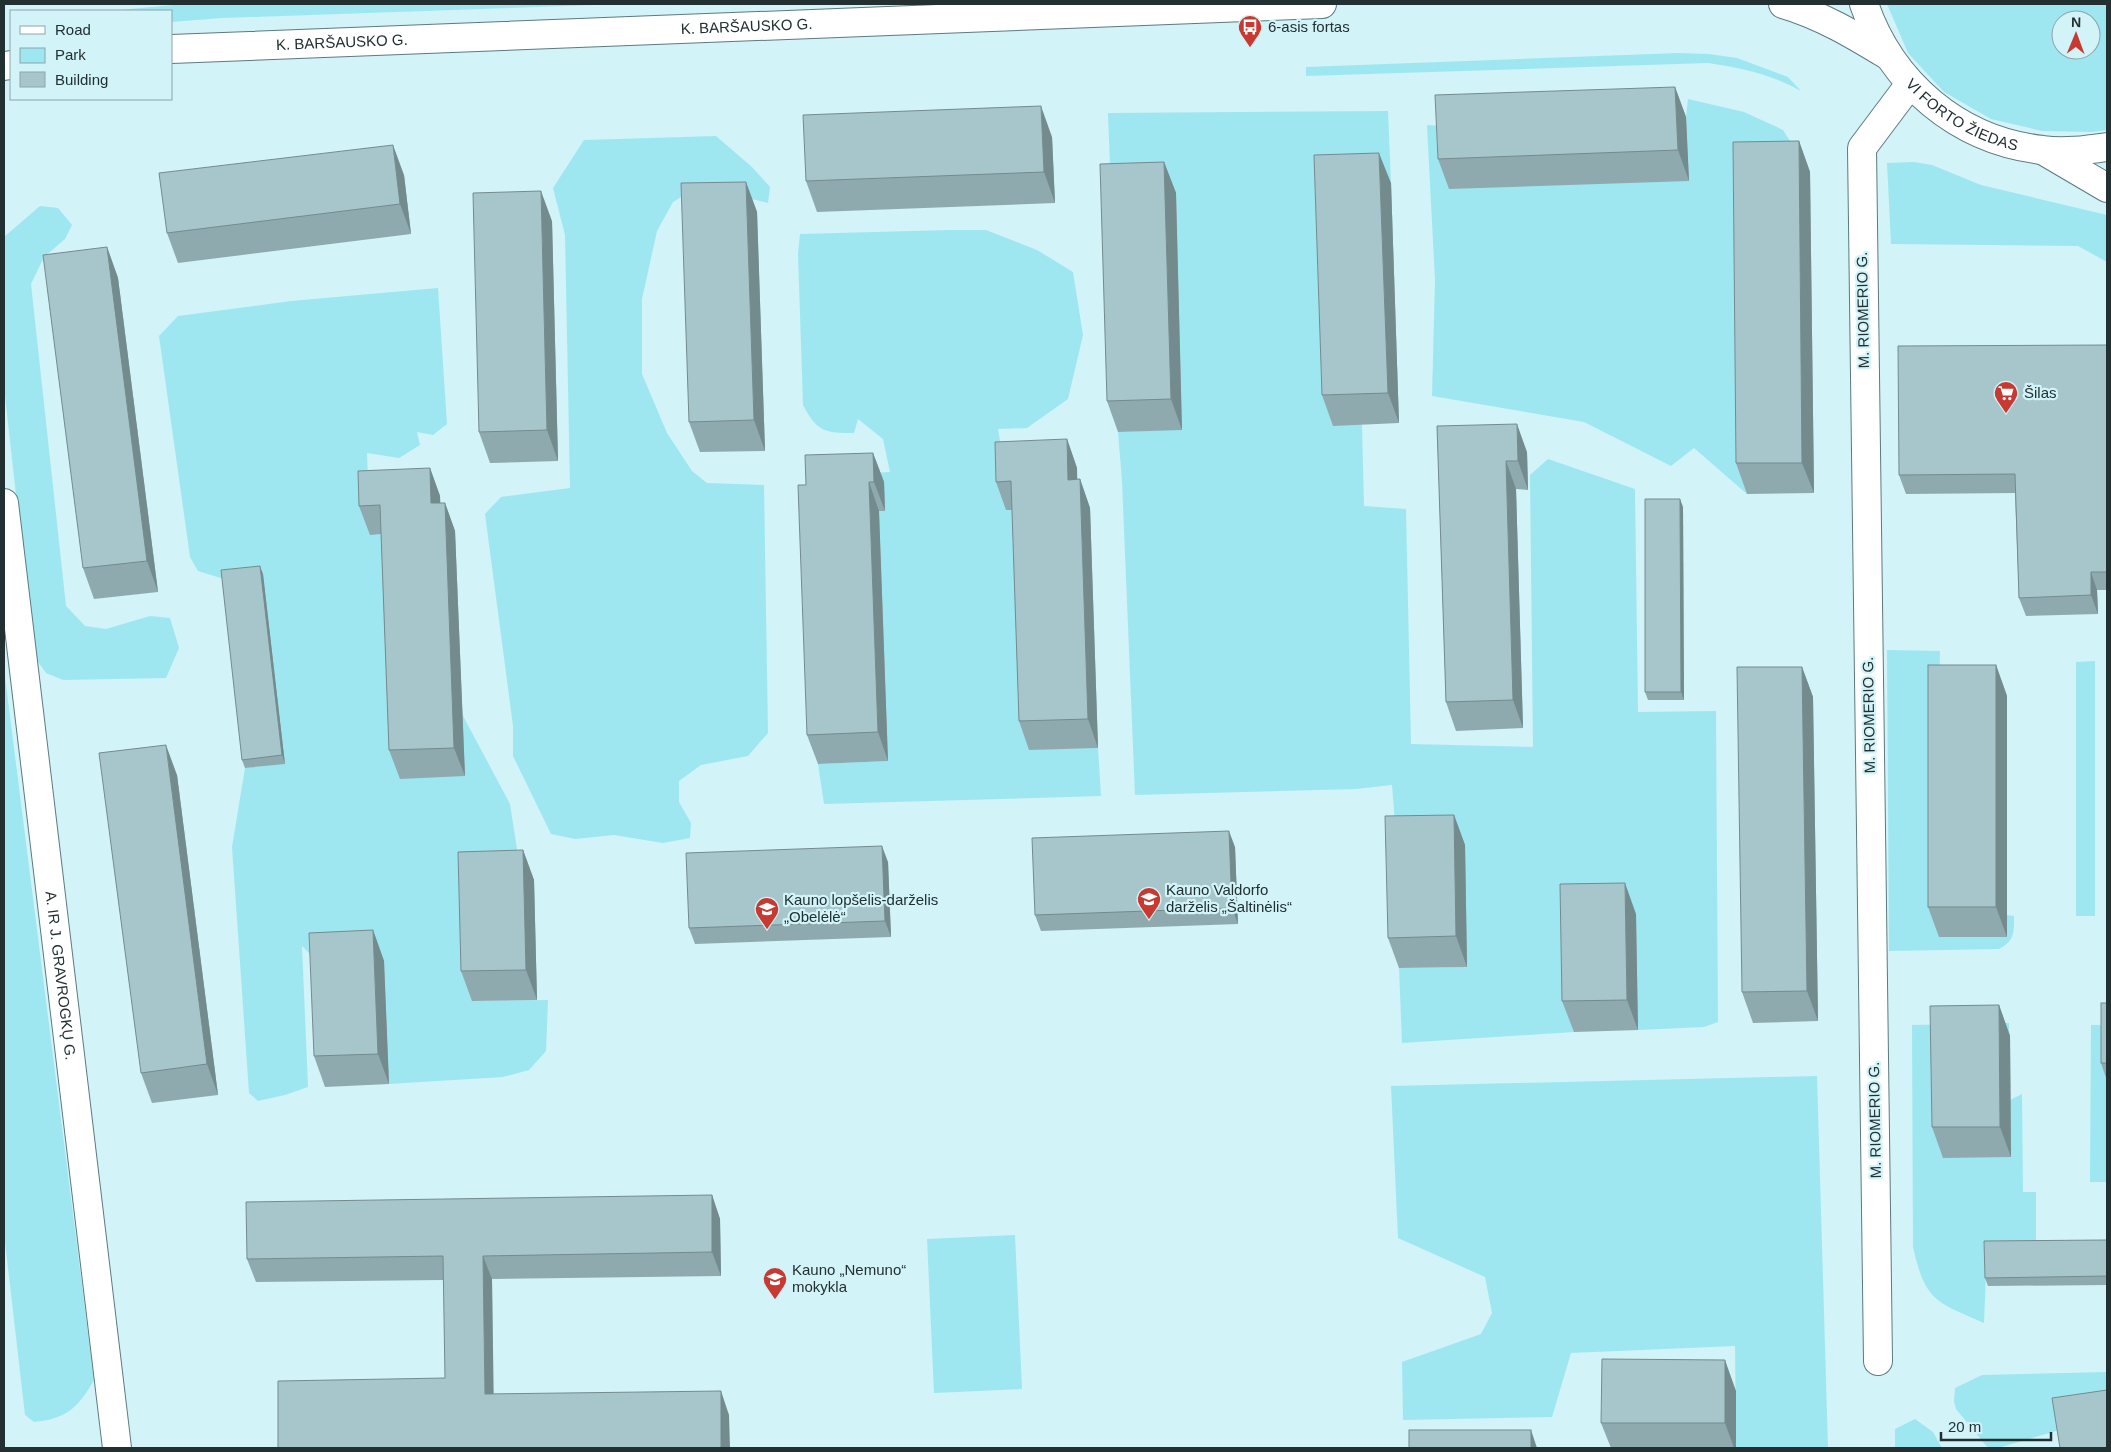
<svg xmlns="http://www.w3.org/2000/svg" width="2111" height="1452" viewBox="0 0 2111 1452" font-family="Arial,sans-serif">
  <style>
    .green { fill: #9ee7f1; fill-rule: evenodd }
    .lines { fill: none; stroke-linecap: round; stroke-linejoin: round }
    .minor-casing { stroke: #5c7a7f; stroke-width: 30 }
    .major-casing { stroke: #5c7a7f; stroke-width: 30 }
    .minor { stroke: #fff; stroke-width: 28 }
    .major { stroke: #fff; stroke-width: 28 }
    .wall { fill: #8faaaf }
    .shaded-wall { fill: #748b8e }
    .building { fill: #a6c6cb; stroke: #748b8e }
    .labels { text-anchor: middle; stroke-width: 4.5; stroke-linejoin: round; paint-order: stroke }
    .street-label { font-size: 15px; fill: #233032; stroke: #d2f3f8 }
    .poi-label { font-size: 15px; fill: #233032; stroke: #d2f3f8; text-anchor: start }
  </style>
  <rect width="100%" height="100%" fill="#d2f3f8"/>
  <g class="green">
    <path d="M184,4h441l-403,14 -51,4v-11h-63z"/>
    <path d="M1887,4h220v126l-15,2 -50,-1 -51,-12 -47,-27 -36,-39zM2061,20h30v30h-30z"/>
    <path d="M1679,53l30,1 28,4 51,19 13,14c-30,-17 -60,-23 -93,-28l-402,13v-9z"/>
    <path d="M1688,99l56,13 39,18 27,42 -65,1 2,321 -53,-46 -23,18 -87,-44 -152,-26 3,-116 -8,-155 19,1 243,54 -3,-63z"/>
    <path d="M1388,111l3,72 -29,241 2,82 42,3 5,235 122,3 -3,-272 18,-16 87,30 3,223 78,-1 2,311 -14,5 -66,3 -2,-116 -65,1 3,117 -172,11 -3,-75 68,-1 -70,-120 -5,-62 -36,4 -221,6 -13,-314 -4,-49 64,-3 -6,-236 -65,1 -3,-81z"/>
    <path d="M716,136l36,31 18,20 -2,16 -68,-17 -27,16 -16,29 -15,68v75l25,59 25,38 15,12 57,2 4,248 -20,23 -47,9 -22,16v21l12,21 -1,15 -27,5 -49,-8 -39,4 -24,-5 -38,-78v-30l-28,-212 16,-17 69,-9 -5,-253 -12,-47 31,-48z"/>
    <path d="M1914,162l18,3 49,20 126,30v47l-29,-16 -187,-2 -4,-81z"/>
    <path d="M40,206l18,2 14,17 -7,14 -21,18 -13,27 35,322 19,20 21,3 44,-13 20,2 9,30 -13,30 -103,2 -17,-7 -12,-17 -30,-269v-150z"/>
    <path d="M950,230h36l51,20 36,22 10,63 -15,64 -41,29 -29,1 7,41 1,40 15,-1 8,240 69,-1 3,48 -277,8 -6,-40 70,-3 -9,-250h5l-59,-36 65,-3 -7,-33 -25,-20 -4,14c-29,0 -37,-1 -51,-28l-5,-151 2,-20z"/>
    <path d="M438,288l9,136 -14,11 -16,-3 3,13 -21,13 -32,-5 3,81h20l75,242 -3,-62 48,90 12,77 -50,120 76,-1 -2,51 -17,19 -26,7 -114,7 -5,-123 -64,3 -18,-18 6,141 -23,8 -27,6 -9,-8 -17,-246 13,-79 40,-5 -22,-189 -39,5 -26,-8 -8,-14 -31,-221 19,-20 113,-15z"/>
    <path d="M1887,650l53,1 -1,45 68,241v-22l7,1c0,16 1,25 -15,33l-110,2z"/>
    <path d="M2095,661v255h-19v-254z"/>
    <path d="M4,669l90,711c-16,28 -28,39 -60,42l-9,-7 -21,-182z"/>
    <path d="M2009,1023l1,77 12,-6 1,98h13v57l-49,1 -3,73c-48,-21 -59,-22 -71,-76l-1,-222z"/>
    <path d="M2091,1025h16v157h-17z"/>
    <path d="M1817,1076l11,372h-92l-1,-102 -164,7 -19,64 -149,3 -1,-58 79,-28 11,-21 -7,-36 -87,-39 -7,-152z"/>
    <path d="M1015,1235l7,154 -88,4 -7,-154z"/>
    <path d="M2107,1372v50l-44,7 -65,19h-10l-32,-39 -2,-8 1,-13 27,-13z"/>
    <path d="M1915,1419l18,13 9,16h-47v-19z"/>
  </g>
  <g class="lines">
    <g class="minor-casing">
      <g id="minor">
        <path id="s1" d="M4,503l113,945"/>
        <path d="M1878,1361l-16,-1213 48,-64"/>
      </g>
    </g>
    <g class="major-casing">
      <g id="major">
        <path d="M1783,4c38,11 71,31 104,51"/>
        <path id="s2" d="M1864,4c27,79 94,137 179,146 21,3 43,0 64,-3"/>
        <path id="s3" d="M171,49l1151,-45"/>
        <path d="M4,66l7,-1"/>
        <path d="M2044,151l63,37"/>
      </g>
    </g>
    <use href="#minor" class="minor"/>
    <use href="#major" class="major"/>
  </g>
  <g class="wall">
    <path d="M1675,87l11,30 3,64 -240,8 -11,-30z"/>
    <path d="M1052,137l3,66 -238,9 -11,-31z"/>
    <path d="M1799,141l11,31 4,321 -67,1 -11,-31z"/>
    <path d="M1164,162l12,31 6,237 -64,2 -11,-31z"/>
    <path d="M404,175l7,59 -233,29 -11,-30z"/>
    <path d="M746,182l11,30 8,239 -65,1 -11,-30z"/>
    <path d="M1391,183l8,240 -66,3 -11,-31z"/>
    <path d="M552,221l6,240 -68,2 -11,-31z"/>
    <path d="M107,247l11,31 40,314 -64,7 -11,-31z"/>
    <path d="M2107,345v245h-10l1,24 -72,2 -7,-18 -4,-105 -109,1 -7,-19z"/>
    <path d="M1437,426l90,26 1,38 -12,-1 7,239 -67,3 -10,-29z"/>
    <path d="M1067,439l10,29v11h3l10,29 8,240 -69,2 -10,-29 -7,-211h-6l-10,-28z"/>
    <path d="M873,453l11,29 1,29h-6l9,250 -70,3 -11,-29 -1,-250z"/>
    <path d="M430,468l10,28v7h5l10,28 10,245 -65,3 -11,-29 -8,-216 -11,1 -11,-29z"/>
    <path d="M1683,507l1,193h-36l-3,-8z"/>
    <path d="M263,574l22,190 -40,4 -3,-8z"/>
    <path d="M1996,665l11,31v241h-68l-11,-30z"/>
    <path d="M1802,667l11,30 5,324 -65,2 -11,-31z"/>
    <path d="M177,775l41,320 -66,8 -11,-30z"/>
    <path d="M1454,815l11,30 2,122 -68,1 -11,-30z"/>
    <path d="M1235,847l3,77 -197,7 -6,-16z"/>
    <path d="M523,850l11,30 3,120 -65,1 -11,-30z"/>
    <path d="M888,862l3,75 -196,7 -6,-16z"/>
    <path d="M1636,914l2,116 -64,2 -12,-31z"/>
    <path d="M373,930l11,31 5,123 -64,3 -11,-31z"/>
    <path d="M2107,1003v78l-6,-18z"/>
    <path d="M1999,1005l11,31 1,121 -68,1 -11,-31z"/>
    <path d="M712,1195l8,24 1,57 -229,3 1,115 236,21 -451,33 167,-70 -1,-98 -188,2 -9,-23z"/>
    <path d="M2107,1240v45l-119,1 -3,-8z"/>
    <path d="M1736,1391v57h-125l-10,-25z"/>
  </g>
  <g class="shaded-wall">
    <path d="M1675,87l11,30 3,64 -11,-31z"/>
    <path d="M1041,106l11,31 3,66 -11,-31z"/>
    <path d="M1799,141l11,31 4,321 -12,-30z"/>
    <path d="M393,145l11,30 7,59 -11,-30z"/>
    <path d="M1379,153l12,30 8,240 -11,-30z"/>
    <path d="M1164,162l12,31 6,237 -11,-31z"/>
    <path d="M746,182l11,30 8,239 -11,-31z"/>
    <path d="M541,191l11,30 6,240 -11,-31z"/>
    <path d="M107,247l11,31 40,314 -11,-31z"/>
    <path d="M1517,424l10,28 1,38 -10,-29z"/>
    <path d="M1067,439l10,29 1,40 -10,-28z"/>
    <path d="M873,453l11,29 1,29 -11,-29z"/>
    <path d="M1506,461l10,28 7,239 -10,-28z"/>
    <path d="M430,468l10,28 2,36 -11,-29z"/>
    <path d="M1080,479l10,29 8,240 -10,-29z"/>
    <path d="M869,482l10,29 9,250 -10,-29z"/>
    <path d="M1680,499l3,8 1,193 -3,-8z"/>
    <path d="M445,503l10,28 10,245 -11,-28z"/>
    <path d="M260,566l3,8 22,190 -3,-9z"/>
    <path d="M2091,572l6,18 1,24 -7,-19z"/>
    <path d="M1996,665l11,31v241l-11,-30z"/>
    <path d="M1802,667l11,30 5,324 -11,-30z"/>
    <path d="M166,745l11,30 41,320 -11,-31z"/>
    <path d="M1454,815l11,30 2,122 -11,-31z"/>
    <path d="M1229,831l6,16 3,77 -6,-16z"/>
    <path d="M882,846l6,16 3,75 -6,-16z"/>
    <path d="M523,850l11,30 3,120 -11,-30z"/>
    <path d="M1625,883l11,31 2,116 -11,-30z"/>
    <path d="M373,930l11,31 5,123 -11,-30z"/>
    <path d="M1999,1005l11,31 1,121 -11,-30z"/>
    <path d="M712,1195l8,24 1,57 -9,-24z"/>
    <path d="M483,1256l9,23 2,139 -9,-24z"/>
    <path d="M1725,1360l11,31v57h-2l-9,-25z"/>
    <path d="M721,1391l8,24 1,33h-9z"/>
    <path d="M1531,1430l6,18h-6z"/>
  </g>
  <g class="building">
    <path d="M1675,87l3,63 -240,9 -3,-64z"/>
    <path d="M1041,106l3,66 -238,9 -3,-66z"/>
    <path d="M1799,141l3,322h-66l-3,-321z"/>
    <path d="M393,145l7,59 -233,29 -8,-60z"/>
    <path d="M1379,153l9,240 -66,2 -8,-240z"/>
    <path d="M1164,162l7,237 -64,2 -7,-237z"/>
    <path d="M746,182l8,238 -65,2 -8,-239z"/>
    <path d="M541,191l6,239 -68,2 -6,-239z"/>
    <path d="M107,247l40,314 -64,7 -40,-313z"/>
    <path d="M2107,345v227h-16v23l-72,3 -4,-124 -116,1 -1,-129z"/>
    <path d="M1517,424l1,37h-12l7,239 -67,2 -9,-276z"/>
    <path d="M1067,439l1,41 12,-1 8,240 -69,2 -8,-240 -15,1 -1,-40z"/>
    <path d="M873,453l1,29h-5l9,250 -71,3 -9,-250h8l-1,-30z"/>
    <path d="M430,468l1,35h14l9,245 -65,2 -9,-245 -21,1 -1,-35z"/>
    <path d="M1645,499h35l1,193h-36z"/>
    <path d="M260,566l22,189 -40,5 -21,-190z"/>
    <rect x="1928" y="665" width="68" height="242"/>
    <path d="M1737,667h65l5,324 -65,1z"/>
    <path d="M166,745l41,319 -66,9 -42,-320z"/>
    <path d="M1454,815l2,121 -68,2 -3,-122z"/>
    <path d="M1229,831l3,77 -197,7 -3,-77z"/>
    <path d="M882,846l3,75 -196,7 -3,-75z"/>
    <path d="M523,850l3,120 -65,1 -3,-119z"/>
    <path d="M1625,883l2,117 -65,1 -2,-117z"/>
    <path d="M373,930l5,124 -64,2 -5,-123z"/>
    <rect x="2101" y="1003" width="6" height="60"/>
    <path d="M1999,1005l1,122h-68l-2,-121z"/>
    <path d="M712,1195v57l-229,4 2,138 236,-3v57h-443v-67l167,-3 -2,-122 -196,3 -1,-57z"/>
    <path d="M2107,1240v36l-122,2 -1,-37z"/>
    <path d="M1602,1359l123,1v63h-124z"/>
    <path d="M2107,1390v58h-47l-8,-50z"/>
    <rect x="1409" y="1430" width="122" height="18"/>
  </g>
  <defs>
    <g id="bus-pin" transform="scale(1.25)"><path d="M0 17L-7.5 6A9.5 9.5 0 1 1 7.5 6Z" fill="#c73931" stroke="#d2f3f8"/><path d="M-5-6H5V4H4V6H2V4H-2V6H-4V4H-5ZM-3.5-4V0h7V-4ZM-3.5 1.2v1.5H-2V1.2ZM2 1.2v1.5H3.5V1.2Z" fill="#fff"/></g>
    <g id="supermarket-pin" transform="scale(1.25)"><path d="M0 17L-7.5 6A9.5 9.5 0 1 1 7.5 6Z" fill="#c73931" stroke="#d2f3f8"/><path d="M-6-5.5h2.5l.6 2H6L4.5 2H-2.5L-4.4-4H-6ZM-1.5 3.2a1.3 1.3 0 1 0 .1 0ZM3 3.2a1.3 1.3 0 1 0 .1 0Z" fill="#fff"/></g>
    <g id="school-pin" transform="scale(1.25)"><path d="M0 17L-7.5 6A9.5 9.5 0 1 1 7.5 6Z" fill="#c73931" stroke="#d2f3f8"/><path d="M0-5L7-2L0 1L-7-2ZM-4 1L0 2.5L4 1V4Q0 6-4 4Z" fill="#fff"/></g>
  </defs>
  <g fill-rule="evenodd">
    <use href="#bus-pin" x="1250" y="27"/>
    <use href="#supermarket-pin" x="2006" y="393"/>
    <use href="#school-pin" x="1149" y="899"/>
    <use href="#school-pin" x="767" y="909"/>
    <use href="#school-pin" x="775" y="1279"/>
  </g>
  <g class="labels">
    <g class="street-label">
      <text dy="5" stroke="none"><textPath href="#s3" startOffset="576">K. BARŠAUSKO G.</textPath></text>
      <text dy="5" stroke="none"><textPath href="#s3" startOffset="171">K. BARŠAUSKO G.</textPath></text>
      <text dy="5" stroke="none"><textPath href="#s2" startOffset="154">VI FORTO ŽIEDAS</textPath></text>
      <text transform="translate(1863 310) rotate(-91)" y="5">M. RIOMERIO G.</text>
      <text transform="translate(1869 715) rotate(-91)" y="5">M. RIOMERIO G.</text>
      <text dy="5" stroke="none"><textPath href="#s1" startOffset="476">A. IR J. GRAVROGKŲ G.</textPath></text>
      <text transform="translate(1875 1120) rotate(-91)" y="5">M. RIOMERIO G.</text>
    </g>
    <g class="poi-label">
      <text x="1268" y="32">6-asis fortas</text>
      <text x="2024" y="398">Šilas</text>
      <text x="1166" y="895">Kauno Valdorfo<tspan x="1166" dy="17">darželis „Šaltinėlis“</tspan></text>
      <text x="784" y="905">Kauno lopšelis-darželis<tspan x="784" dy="17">„Obelėlė“</tspan></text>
      <text x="792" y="1275">Kauno „Nemuno“<tspan x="792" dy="17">mokykla</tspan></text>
    </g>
  </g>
  <rect width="2111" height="1452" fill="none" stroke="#233032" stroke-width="10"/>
  <rect x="10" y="10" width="162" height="90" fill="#d2f3f8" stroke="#8ca5a9"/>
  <rect x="20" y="26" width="25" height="8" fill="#ffffff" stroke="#8ca5a9"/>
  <text x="55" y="35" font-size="15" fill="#233032">Road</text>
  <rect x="20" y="48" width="25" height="15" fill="#9ee7f1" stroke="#8ca5a9"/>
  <text x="55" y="60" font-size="15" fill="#233032">Park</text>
  <rect x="20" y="72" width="25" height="15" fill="#a6c6cb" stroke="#8ca5a9"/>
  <text x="55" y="85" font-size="15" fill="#233032">Building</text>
  <g transform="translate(2076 35) rotate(1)"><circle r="24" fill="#d2f3f8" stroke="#8ca5a9"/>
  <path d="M0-4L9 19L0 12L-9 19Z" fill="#c73931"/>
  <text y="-8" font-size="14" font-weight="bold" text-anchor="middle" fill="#233032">N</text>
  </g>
  <path d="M1941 1432v8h110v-8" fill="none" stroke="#233032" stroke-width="2.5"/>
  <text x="1948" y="1432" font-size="15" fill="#233032" stroke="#d2f3f8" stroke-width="4" paint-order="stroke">20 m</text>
</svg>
